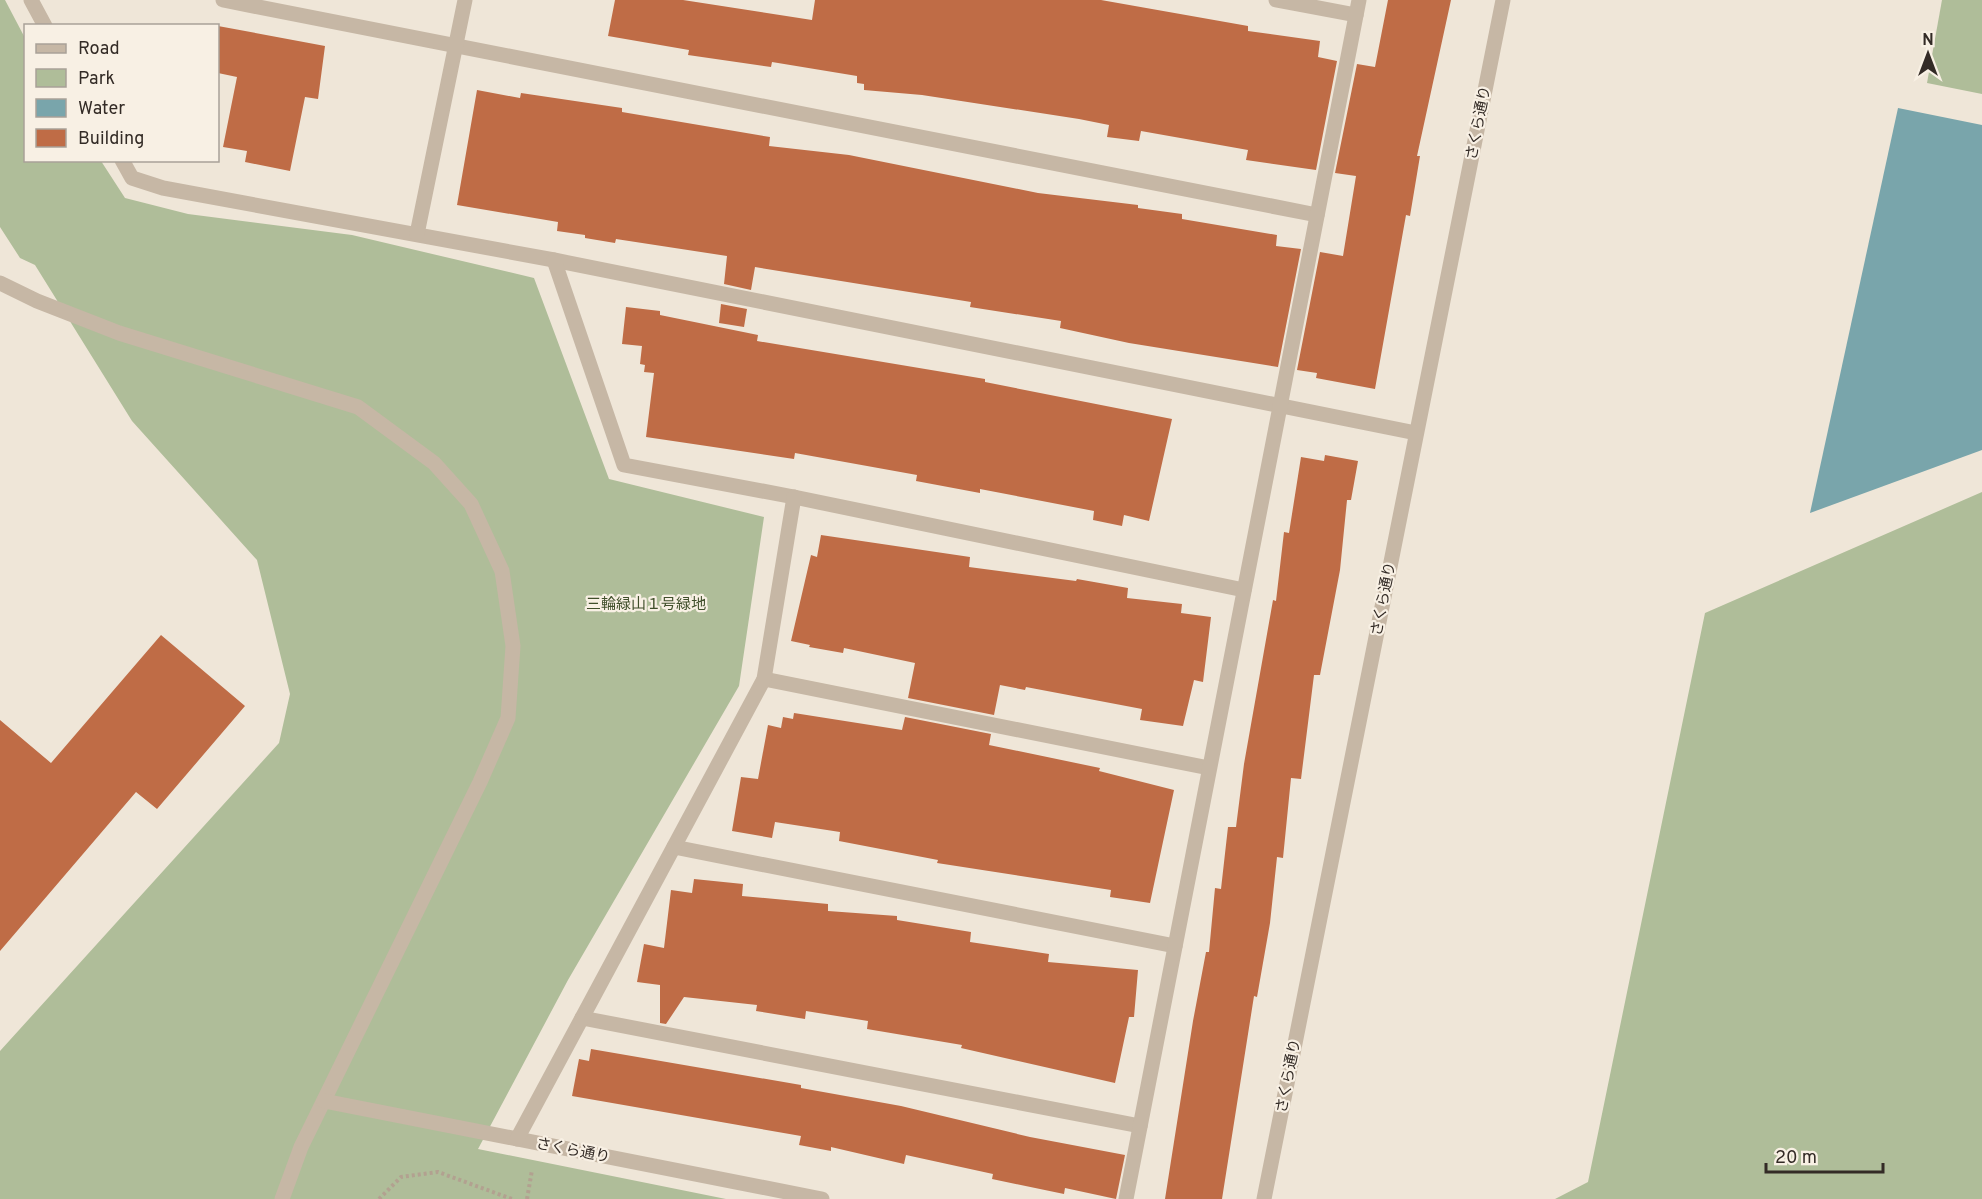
<svg xmlns="http://www.w3.org/2000/svg" width="1982" height="1199" viewBox="0 0 1982 1199" font-family="Overpass,'Noto Sans JP',sans-serif">
  <style>
    .green { fill: #afbd99 }
    .water { fill: #79a5ab }
    .building { fill: #bf6c46 }
    .lines { fill: none; stroke-linecap: round; stroke-linejoin: round }
    .path { stroke: #b2a190; stroke-width: 4; stroke-dasharray: 3 3; stroke-linecap: butt }
    .minor { stroke: #c6b7a5; stroke-width: 15 }
    .labels { text-anchor: middle; stroke-width: 4.5; stroke-linejoin: round; paint-order: stroke }
    .street-label { font-size: 15px; fill: #332b26; stroke: #f8f0e4 }
    .park-label { font-size: 15px; fill: #404f2b; stroke: #f8f0e4 }
  </style>
  <rect width="100%" height="100%" fill="#efe6d8"/>
  <g class="green">
    <path d="M0,0h5l20,38 1,122 75,1 24,37 63,16 164,21 182,43 75,201 155,38 -25,169 -171,294 -90,169 248,50h-726v-148l279,-308 11,-49 -33,-134 -125,-139 -97,-156 -15,-7 -20,-31z"/>
    <path d="M1942,0h40v94l-55,-11z"/>
    <path d="M1982,492v707h-427l33,-17 117,-569z"/>
  </g>
  <path class="water" d="M1898,108l84,17v325l-172,63z"/>
  <g class="building">
    <path d="M615,0h68l129,20 3,-20h286l147,26v5l72,10 -2,16 19,4 -21,109 -70,-10 2,-10 -107,-19 -2,10 -32,-4 2,-12 -30,-6 -157,-24 -58,-5v-6l-7,-1v-7l-85,-14 -1,5 -83,-12 1,-5 -81,-14z"/>
    <path d="M1388,0h63l-34,156h3l-10,60 -4,-1 -31,174 -59,-11 1,-5 -20,-3 23,-118 23,4 13,-80 -21,-3 22,-109 18,3z"/>
    <path d="M218,26l107,20 -7,53 -13,-2 -15,74 -45,-9 2,-11 -24,-4 14,-70 -19,-4z"/>
    <path d="M477,90l43,8 1,-5 101,15v4l148,25 -1,9 80,9 189,38 100,12v3l44,6v5l95,16 -1,11 25,3 -23,118 -149,-24 -69,-15 1,-7 -91,-14 1,-5 -216,-35 -4,23 -27,-6 3,-28 -111,-17 -1,4 -30,-5v-3l-28,-4 1,-9 -101,-17z"/>
    <path d="M721,304l26,5 -3,18 -25,-4z"/>
    <path d="M626,307l34,4v4l98,20 -1,6 228,38v3l187,37 -23,102 -25,-6 -2,11 -29,-6 1,-9 -114,-22v4l-64,-12 1,-6 -122,-22 -1,6 -148,-22 8,-64 -10,-1 1,-7 -5,-1 2,-18 -20,-2z"/>
    <path d="M1325,455l33,6 -7,39h-4l-7,70 -20,105h-6l-13,104 -10,-1 -8,80 -6,-1 -7,66 -13,74 -3,-1 -32,203h-57l28,-178 13,-69h3l6,-64 6,1 7,-62h8l8,-63 29,-164 3,1 8,-69 5,1 12,-76 23,4z"/>
    <path d="M821,535l149,22 -1,10 107,14 1,-2 51,9 -1,10 55,6 -1,9 30,4 -8,65 -9,-2 -11,46 -43,-6 2,-11 -116,-22 -1,3 -25,-5 -6,30 -86,-17 7,-35 -71,-15 -1,5 -34,-6 1,-2 -19,-4 20,-86 6,2z"/>
    <path d="M161,635l84,71 -88,103 -21,-17 -136,159v-231l51,43z"/>
    <path d="M794,713l108,17 3,-13 86,17 -2,11 111,23 -1,3 75,19 -24,113 -40,-6 1,-7 -174,-27 1,-3 -99,-19 1,-9 -65,-10 -3,16 -40,-7 9,-54 17,2 10,-54 13,3 2,-11 10,2z"/>
    <path d="M694,879l49,5 -1,12 86,8v7l69,5v4l74,12 -1,10 79,12 -1,8 90,8 -4,47h-5l-14,66 -154,-35 1,-3 -95,-16 1,-8 -62,-10 -1,8 -49,-8 1,-6 -73,-8 -18,27 -6,-1v-38l-23,-3 7,-38 20,4 7,-58 21,3z"/>
    <path d="M591,1049l210,36v3l100,18 129,31 95,18 -9,44 -51,-11 -1,6 -72,-15 1,-5 -87,-19 -2,9 -73,-17v4l-32,-6 2,-9 -229,-40 7,-37 10,2z"/>
  </g>
  <g class="lines">
    <g class="path">
      <path d="M379,1199l22,-22 37,-5 74,27"/>
      <path d="M527,1199l5,-29"/>
    </g>
    <g class="minor">
      <path d="M31,0l14,26"/>
      <path d="M223,0l1094,215"/>
      <path d="M1276,0l80,15"/>
      <path d="M122,160l10,18 31,10 391,72 862,173"/>
      <path d="M417,234l48,-234"/>
      <path d="M554,260l70,205 170,32 450,93"/>
      <path d="M0,283l37,18 82,32 239,74 76,56 37,41 31,67 11,75 -5,72 -28,64 -179,365 -19,52"/>
      <path d="M764,679l445,89"/>
      <path d="M674,847l501,99"/>
      <path d="M582,1018l558,108"/>
      <path d="M324,1101l498,98"/>
      <path d="M517,1139l247,-460 30,-182"/>
      <path d="M1126,1199l233,-1199"/>
      <path d="M1264,1199l239,-1199"/>
    </g>
  </g>
  <g class="labels">
    <g class="street-label">
      <text transform="translate(1478 123) rotate(-79)" y="5">さくら通り</text>
      <text transform="translate(1383 599) rotate(-79)" y="5">さくら通り</text>
      <text transform="translate(1288 1076) rotate(-79)" y="5">さくら通り</text>
      <text transform="translate(573 1150) rotate(11)" y="5">さくら通り</text>
    </g>
    <g class="park-label">
      <text x="646" y="609">三輪緑山１号緑地</text>
    </g>
  </g>
  <rect x="24" y="24" width="195" height="138" fill="#f8f0e4" stroke="#a9a198" stroke-width="1.5"/>
  <rect x="36" y="44" width="30" height="9" fill="#c6b7a5" stroke="#a9a198" stroke-width="1.5"/>
  <text x="78" y="54" font-size="18" fill="#332b26">Road</text>
  <rect x="36" y="69" width="30" height="18" fill="#afbd99" stroke="#a9a198" stroke-width="1.5"/>
  <text x="78" y="84" font-size="18" fill="#332b26">Park</text>
  <rect x="36" y="99" width="30" height="18" fill="#79a5ab" stroke="#a9a198" stroke-width="1.5"/>
  <text x="78" y="114" font-size="18" fill="#332b26">Water</text>
  <rect x="36" y="129" width="30" height="18" fill="#bf6c46" stroke="#a9a198" stroke-width="1.5"/>
  <text x="78" y="144" font-size="18" fill="#332b26">Building</text>
  <g transform="translate(1928 54)" stroke="#f8f0e4" stroke-width="4.5" paint-order="stroke">
  <path d="M0-4.5L10 22L0 15L-10 22Z" fill="#332b26"/>
  <text y="-9" font-size="16" font-weight="bold" text-anchor="middle" fill="#332b26">N</text>
  </g>
  <path d="M1766 1163v9h117v-9" fill="none" stroke="#332b26" stroke-width="3"/>
  <text x="1775" y="1163" font-size="18" fill="#332b26" stroke="#f8f0e4" stroke-width="4.5" paint-order="stroke">20 m</text>
</svg>
